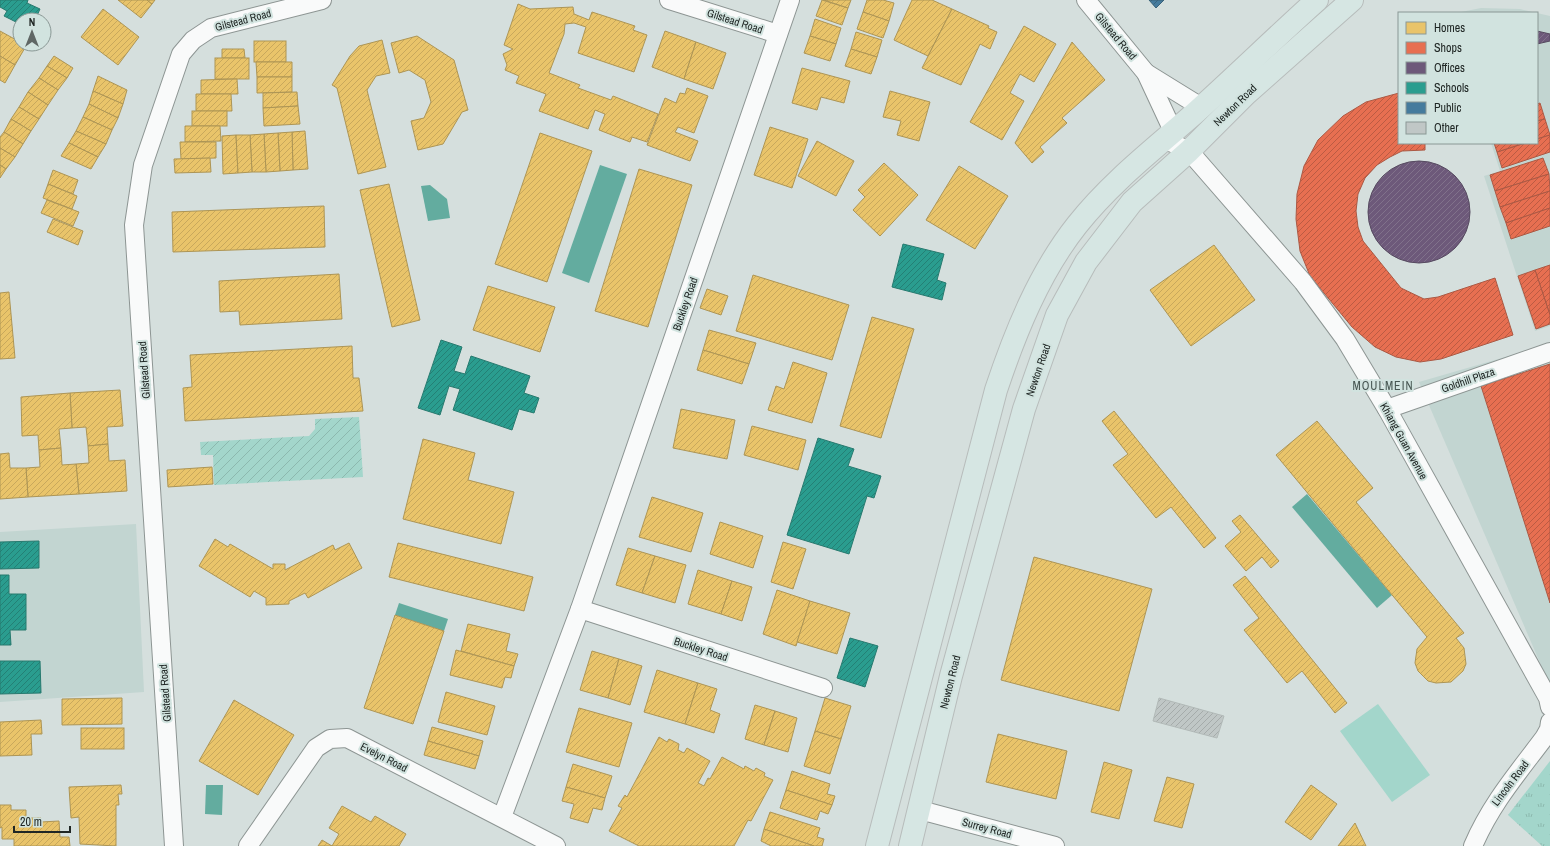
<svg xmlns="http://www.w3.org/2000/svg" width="1550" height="846" viewBox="0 0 1550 846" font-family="'Archivo Narrow',sans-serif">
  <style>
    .built { fill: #c2d5d1 }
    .grass { fill: url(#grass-tufts) }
    .garden { fill: url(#garden-furrows) }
    .pitch { fill: #a3d6cb }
    .water { fill: #63ac9f }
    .homes { fill: url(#homes-hatch); stroke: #ad9555 }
    .shops { fill: url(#shops-hatch); stroke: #ab5944 }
    .offices { fill: url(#offices-hatch); stroke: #564a60 }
    .schools { fill: url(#schools-hatch); stroke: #277a6f }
    .public { fill: url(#public-hatch); stroke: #3a6279 }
    .building { fill: url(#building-hatch); stroke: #b2bab8 }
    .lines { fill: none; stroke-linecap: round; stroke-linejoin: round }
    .street-casing { stroke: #8d9593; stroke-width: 20 }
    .primary-casing { stroke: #b7bcbb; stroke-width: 24 }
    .street { stroke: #f9fafa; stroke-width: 18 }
    .primary { stroke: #d6e6e3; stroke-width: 22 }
    .labels { text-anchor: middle; stroke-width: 4; stroke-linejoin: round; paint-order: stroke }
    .street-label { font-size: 11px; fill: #202725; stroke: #d1e3df }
    .neighbourhood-label { font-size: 12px; letter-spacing: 1px; fill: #465551; stroke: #d1e3df }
  </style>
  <defs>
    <pattern id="grass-tufts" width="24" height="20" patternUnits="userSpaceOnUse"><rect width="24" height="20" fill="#a3d6cb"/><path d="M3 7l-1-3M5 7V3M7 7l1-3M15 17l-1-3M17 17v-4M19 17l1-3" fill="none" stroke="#8cb8ae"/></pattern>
    <pattern id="garden-furrows" width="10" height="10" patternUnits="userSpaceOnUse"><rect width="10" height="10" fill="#a3d6cb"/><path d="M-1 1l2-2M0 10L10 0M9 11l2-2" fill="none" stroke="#8cb8ae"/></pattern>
    <pattern id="homes-hatch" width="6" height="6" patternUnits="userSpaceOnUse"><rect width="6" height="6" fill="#e9c46a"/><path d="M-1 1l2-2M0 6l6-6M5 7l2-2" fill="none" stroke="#c8a85c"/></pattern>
    <pattern id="shops-hatch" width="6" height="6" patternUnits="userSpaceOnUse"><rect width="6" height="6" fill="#e76f51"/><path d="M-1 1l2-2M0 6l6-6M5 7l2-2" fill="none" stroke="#bb5b43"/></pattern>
    <pattern id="offices-hatch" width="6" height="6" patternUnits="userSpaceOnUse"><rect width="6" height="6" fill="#6d597a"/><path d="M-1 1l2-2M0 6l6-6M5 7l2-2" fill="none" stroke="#81728b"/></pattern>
    <pattern id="schools-hatch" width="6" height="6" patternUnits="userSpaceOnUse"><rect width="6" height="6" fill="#2a9d8f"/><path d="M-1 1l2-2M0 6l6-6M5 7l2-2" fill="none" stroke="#248075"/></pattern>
    <pattern id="public-hatch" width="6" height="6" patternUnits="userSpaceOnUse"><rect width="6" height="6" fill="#457b9d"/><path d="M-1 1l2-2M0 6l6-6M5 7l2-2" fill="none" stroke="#396580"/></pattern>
    <pattern id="building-hatch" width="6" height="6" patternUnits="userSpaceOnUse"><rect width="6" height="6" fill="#c0c7c6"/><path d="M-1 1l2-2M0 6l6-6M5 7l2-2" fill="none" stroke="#a5abaa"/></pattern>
  </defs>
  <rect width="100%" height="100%" fill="#d5dfdd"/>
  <g class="built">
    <path d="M1481,8l39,1 30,7v310l-15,5 -51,-155 16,-5 -9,-28h46v-130h-81z"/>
    <path d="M1550,344v342l-131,-304z"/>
    <path d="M136,524l8,168 -144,10v-170z"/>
  </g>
  <path class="grass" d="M1550,761v85h-8l-34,-31z"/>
  <path class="garden" d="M359,417l4,60 -149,8 -1,-30h-12l-1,-13 109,-6 6,-7v-10z"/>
  <path class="pitch" d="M1378,704l52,71 -38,27 -52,-71z"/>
  <g class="water">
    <path d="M600,165l27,9 -38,109 -27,-10z"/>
    <path d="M430,185l17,14 3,19 -22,3 -7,-35z"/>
    <path d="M1307,494l85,101 -15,13 -85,-101z"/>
    <path d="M399,603l49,16 -4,12 -49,-16z"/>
    <path d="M206,785h17l-1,30 -17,-1z"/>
  </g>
  <g class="homes">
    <path d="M118,0h29l5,4 -11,14z"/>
    <path d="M147,0h8l-3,4z"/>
    <path d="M822,0l26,8 -6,17 -26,-9z"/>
    <path d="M824,0h27l-3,8z"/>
    <path d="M867,0h16l11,3 -5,18 -26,-9z"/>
    <path d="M912,0h20l20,9 -24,47 -34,-16z"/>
    <path d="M518,4l12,5 43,-2 1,7 15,6 3,-8 43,14 -2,4 14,5 -13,37 -56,-19 8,-26 -12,-4 -9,1 -1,10 -15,39 31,12 -2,3 33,12 2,-4 45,18 -11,28 -15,-5 -2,5 -31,-12 6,-16 -10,-4 -7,19 -49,-18 7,-17 -30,-11 3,-7 -14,-6 2,-5 -4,-11 10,-5 -9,-4z"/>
    <path d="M103,9l36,28 -21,28 -37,-28z"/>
    <path d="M952,9l37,17 -1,2 9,4 -7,17 -10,-5 -19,41 -39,-17z"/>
    <path d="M863,12l26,9 -6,17 -26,-9z"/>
    <path d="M815,19l26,9 -5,16 -26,-8z"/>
    <path d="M1024,26l32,18 -22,38 -14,-8 -10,19 14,8 -22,39 -32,-18z"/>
    <path d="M0,31l20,11v2l6,2 -11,19 -15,-9z"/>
    <path d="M665,31l31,11 -12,37 -32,-12z"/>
    <path d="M856,32l26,8 -5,17 -26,-8z"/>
    <path d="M417,36l37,24 14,50 -6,2 -19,32 -25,6 -7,-29 13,-3 7,-16 -6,-22 -16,-10 -10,3 -8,-30z"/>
    <path d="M810,36l26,8 -6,17 -26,-8z"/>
    <path d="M382,40l8,33 -14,3 -9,14 19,77 -28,7 -21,-86 -5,-3 18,-29 9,-10z"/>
    <rect x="254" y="41" width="32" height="21"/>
    <path d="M696,42l30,11 -13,36 -29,-10z"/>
    <path d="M1072,42l33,38 -43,38 5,5 -27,24 4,5 -12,11 -17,-20z"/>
    <path d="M222,49h22l1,9h-23z"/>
    <path d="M851,49l26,8 -6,17 -26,-8z"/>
    <path d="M0,56l15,9 -10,18 -5,-3z"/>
    <path d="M54,56l19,12 -6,10 -20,-12z"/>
    <rect x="215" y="58" width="34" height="21"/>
    <path d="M256,62h36v15h-35z"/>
    <path d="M47,66l20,12 -9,12 -19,-12z"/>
    <path d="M802,68l48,13 -6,22 -23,-6 -4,13 -25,-7z"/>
    <path d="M98,76l29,14 -4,14 -30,-13z"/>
    <path d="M257,77h35v15l-35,1z"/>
    <path d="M39,78l19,12 -10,15 -20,-13z"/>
    <path d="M237,79l1,15h-37v-14z"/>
    <path d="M687,88l21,8 -14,37 -16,-6 -3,5 23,9 -8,20 -43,-16 18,-47 11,5 4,-10 5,1z"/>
    <path d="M93,91l30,13 -5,14 -29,-14z"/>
    <path d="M890,91l40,11 -11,39 -22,-6 4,-14 -18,-4z"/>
    <path d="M28,92l20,13 -9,14 -20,-12z"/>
    <path d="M297,92l1,14 -35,2v-15z"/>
    <path d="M196,94h35l1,17h-36z"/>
    <path d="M89,104l29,14 -6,12 -29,-13z"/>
    <path d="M298,106l2,18 -36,2 -1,-18z"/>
    <path d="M19,107l20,12 -8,12 -20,-12z"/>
    <rect x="192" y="111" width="35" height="15"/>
    <path d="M83,117l29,13 -6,14 -30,-13z"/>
    <path d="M11,119l20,12 -8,13 -19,-12z"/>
    <path d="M185,126h35l1,15 -36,1z"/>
    <path d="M770,127l38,12 -16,49 -38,-13z"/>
    <path d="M76,131l30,13 -8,13 -29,-14z"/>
    <path d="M305,131l3,38 -15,1 -1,-38z"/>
    <path d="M4,132l19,12 -8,13 -15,-9v-11z"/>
    <path d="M292,132l1,38 -13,1 -2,-38z"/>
    <path d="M278,133l2,38 -14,1 -2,-38z"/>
    <path d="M540,133l52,18 -45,131 -52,-18z"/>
    <path d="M264,134l2,38h-14l-2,-37z"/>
    <path d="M236,135l2,38 -15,1 -1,-38z"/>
    <path d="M236,135h14l2,37 -14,1z"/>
    <path d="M817,141l37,20 -18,35 -38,-20z"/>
    <path d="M180,142h36v16l-35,1z"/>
    <path d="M69,143l29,14 -7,12 -30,-13z"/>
    <path d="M0,148l15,9 -9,12 -6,-4z"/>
    <path d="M210,158l1,14 -36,1 -1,-14z"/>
    <path d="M884,163l34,32 -38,41 -27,-26 12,-13 -7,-7z"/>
    <path d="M0,165l6,4 -6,9z"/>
    <path d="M959,166l49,30 -33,53 -49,-29z"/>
    <path d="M639,169l53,16 -44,142 -53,-16z"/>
    <path d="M53,170l25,10 -5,14 -25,-10z"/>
    <path d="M48,184l29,12 -5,13 -29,-11z"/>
    <path d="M389,184l31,136 -28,7 -32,-137z"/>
    <path d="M47,200l32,12 -6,14 -32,-13z"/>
    <path d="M324,206l1,41 -152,5 -1,-40z"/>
    <path d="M53,219l30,12 -5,14 -31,-13z"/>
    <path d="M1214,245l41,55 -64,46 -41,-56z"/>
    <path d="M339,274l3,45 -102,6 -1,-14 -19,1 -1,-31z"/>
    <path d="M753,275l96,30 -17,55 -96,-29z"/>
    <path d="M488,286l67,21 -15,45 -67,-22z"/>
    <path d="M707,289l21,7 -7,19 -21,-7z"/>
    <path d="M9,292l6,66 -15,1v-66z"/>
    <path d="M872,317l42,12 -33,109 -41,-12z"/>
    <path d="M709,330l47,13 -7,21 -46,-14z"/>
    <path d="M352,346l1,32h6l4,33 -178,10 -2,-33 9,-1 -2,-32z"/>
    <path d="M703,350l46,14 -7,20 -45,-14z"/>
    <path d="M793,362l34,11 -15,50 -44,-13 8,-24 8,3z"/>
    <path d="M120,390l3,36 -16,1 1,17 -20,2 -2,-19 -14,1 -2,-35z"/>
    <path d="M70,393l2,35 -13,1 2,19 -22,2 -1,-15 -16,1 -1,-39z"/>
    <path d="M681,409l54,11 -8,39 -54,-11z"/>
    <path d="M1114,411l102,127 -12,10 -33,-41 -15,11 -43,-53 15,-11 -26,-33z"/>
    <path d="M1317,421l56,67 -17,14 108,131 -8,5 8,10 2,16 -3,7 -12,11 -15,1 -8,-2 -10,-10 -3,-8 2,-14 10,-12 -151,-182z"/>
    <path d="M752,426l54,14 -8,30 -54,-15z"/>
    <path d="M423,439l52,14 -7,27 46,12 -13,52 -98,-25z"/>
    <path d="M108,444l1,17 16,-1 2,31 -48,3 -3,-30 13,-1 -1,-17z"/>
    <path d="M61,448l1,17 14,-1 3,30 -51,3 -2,-29 14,-1 -1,-17z"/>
    <path d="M9,453l1,15h16l2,29 -28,2v-45z"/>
    <path d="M212,467l1,17 -45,3 -1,-17z"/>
    <path d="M652,497l51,16 -12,39 -52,-15z"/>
    <path d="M1240,515l39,46 -8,7 -9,-11 -16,14 -21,-25 16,-14 -9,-11z"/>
    <path d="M720,522l43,14 -10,32 -43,-14z"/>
    <path d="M215,539l13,8 2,-3 43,25v-5h12v6l48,-25 2,5 14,-7 13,25 -54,30 -3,-5 -16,8v3l-23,1v-7l-12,-7 -4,6 -51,-31z"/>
    <path d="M783,542l23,7 -13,40 -22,-7z"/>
    <path d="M398,543l135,34 -9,34 -135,-34z"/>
    <path d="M628,548l27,8 -13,37 -26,-8z"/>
    <path d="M655,556l31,9 -11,38 -33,-10z"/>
    <path d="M1034,557l118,32 -33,122 -118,-31z"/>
    <path d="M698,570l34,11 -11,33 -33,-10z"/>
    <path d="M1245,576l102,127 -12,10 -33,-42 -15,12 -43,-53 15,-12 -26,-33z"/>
    <path d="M732,581l20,6 -10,34 -21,-7z"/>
    <path d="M777,590l33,11 -14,45 -33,-12z"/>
    <path d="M810,601l40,12 -13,41 -40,-12z"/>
    <path d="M395,615l49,16 -31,93 -49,-16z"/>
    <path d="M468,624l42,10 -4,17 12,3 -4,12 -53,-15z"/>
    <path d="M456,650l58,16 -3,12 -6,-1 -3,11 -52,-13z"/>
    <path d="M592,651l27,8 -11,39 -28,-8z"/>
    <path d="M619,659l23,7 -12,39 -22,-7z"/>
    <path d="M657,670l41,13 -13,41 -41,-12z"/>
    <path d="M698,683l19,6 -7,21 10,4 -6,19 -29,-9z"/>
    <path d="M446,692l49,14 -8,29 -49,-13z"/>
    <path d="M122,698v26l-60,1v-26z"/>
    <path d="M825,698l26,8 -10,33 -26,-8z"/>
    <path d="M234,700l60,35 -36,60 -59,-34z"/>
    <path d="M755,705l20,6 -11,34 -19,-6z"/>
    <path d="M579,708l53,15 -13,44 -53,-15z"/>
    <path d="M775,711l22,7 -9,34 -24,-7z"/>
    <path d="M41,720l1,14h-11l1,21 -32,1v-34z"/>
    <path d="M432,727l51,14 -4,15 -51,-15z"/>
    <rect x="81" y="728" width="43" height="21"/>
    <path d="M815,731l26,8 -11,35 -26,-8z"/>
    <path d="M998,734l69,17 -11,48 -70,-17z"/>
    <path d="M659,737l8,5 2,-3 10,5 -1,6 6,3 3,-5 23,13 -12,22 6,3 4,-8 2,1 12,-22 22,12 1,-3 9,5 2,-3 9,5 -1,3 9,4 -22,41 -3,-1 -14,26h-95l-30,-15 13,-23 -4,-2 7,-11 2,2z"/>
    <path d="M428,741l51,15 -4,13 -51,-14z"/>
    <path d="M1104,762l28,8 -13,49 -28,-7z"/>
    <path d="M573,764l39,12 -7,22 -39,-11z"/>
    <path d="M792,771l38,13 -3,10 8,2 -3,9 -46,-15z"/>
    <path d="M1167,777l27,7 -12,44 -28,-7z"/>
    <path d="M121,785l1,9h-4l1,11h-3v41l-36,-2 -1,-27 -8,1 -2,-31z"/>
    <path d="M1311,785l26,19 -26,36 -26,-18z"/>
    <path d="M566,787l39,11 -3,12 -9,-2 -5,15 -18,-5 4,-14 -12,-3z"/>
    <path d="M786,790l46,15 -4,9 -8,-3 -3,9 -37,-12z"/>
    <path d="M0,805h11v5h15v8h15v4l18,-1 1,16h9l1,9h-56v-7h-12v-12l-2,1z"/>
    <path d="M342,806l29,16 4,-6 31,18 -7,12h-81l4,-6 10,6 7,-12 -10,-6z"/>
    <path d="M770,812l50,16 -3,9 7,2 -2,7h-8l-50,-17z"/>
    <path d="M1355,823l11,23h-28z"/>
    <path d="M764,829l50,17h-43l-10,-5z"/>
  </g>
  <g class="shops">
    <path d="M1399,93v50h26v7l-23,1 -12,6 -13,8 -12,13 -7,16 -2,17 2,16 5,14 38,47 23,11 14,-2 57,-19 18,57 -72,24 -21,3 -24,-5 -21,-10 -23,-20 -42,-51 -10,-25 -4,-32 1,-25 7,-28 14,-26 25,-24 23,-14z"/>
    <path d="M1540,103l5,16 -8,2v-17z"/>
    <path d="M1545,119l5,16 -13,4v-18z"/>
    <path d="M1550,135v17l-48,16 -5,-16 28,-9h12v-4z"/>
    <path d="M1494,143h31l-28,9z"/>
    <path d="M1543,158l6,16 -54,17 -5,-16z"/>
    <path d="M1549,174l1,17 -50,16 -5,-16z"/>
    <path d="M1550,191v17l-44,15 -6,-16z"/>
    <path d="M1550,208v18l-39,13 -5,-16z"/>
    <path d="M1550,265v50l-15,-45z"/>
    <path d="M1535,270l15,45v9l-14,5 -18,-53z"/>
    <path d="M1550,364v239l-69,-217z"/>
  </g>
  <g class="offices">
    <path d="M1537,31l13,3v7l-13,3z"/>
    <circle cx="1419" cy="212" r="51"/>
  </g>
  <g class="schools">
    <path d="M0,0h28l-1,3 13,6 -5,11h-15v4l-16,-8 3,-5 -7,-4z"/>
    <path d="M903,244l41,10 -7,26 9,3 -4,17 -50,-13z"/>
    <path d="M441,340l21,7 -8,24 11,3 6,-18 59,20 -6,17 15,5 -5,15 -15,-4 -7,21 -59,-20 7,-21 -11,-3 -9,29 -22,-7z"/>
    <path d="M818,438l36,11 -6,17 33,10 -7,22 -7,-2 -18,58 -62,-19z"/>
    <path d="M39,541v27l-39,1v-27z"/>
    <path d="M0,575h9v19h17v36h-16l1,15h-11z"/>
    <path d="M850,638l28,8 -13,41 -28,-9z"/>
    <path d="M0,661h40l1,32 -41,1z"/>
  </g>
  <path class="public" d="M1149,0h15l-8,8z"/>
  <path class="building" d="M1159,698l65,18 -7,22 -64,-17z"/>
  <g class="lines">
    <g class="street-casing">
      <g id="street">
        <path d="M669,0l109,34"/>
        <path d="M1086,0l60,73 27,58"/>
        <path d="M1146,73l55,34"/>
        <path d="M1164,139l25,12 114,131 42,57 42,70 161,289 2,9"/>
        <path d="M1387,409l163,-57"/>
        <path d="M580,609l243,79"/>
        <path d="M920,810l135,36"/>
        <path d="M502,817l78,-208 210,-609"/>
        <path d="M174,846l-40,-621 9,-60 38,-111 12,-14 18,-12 111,-28"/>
        <path d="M248,846l68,-98 14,-9 17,-1 209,108"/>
        <path d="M1473,846c18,-42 44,-72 71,-108l5,-9 1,-7"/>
      </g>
    </g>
    <g class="primary-casing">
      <g id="primary">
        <path d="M877,846l119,-456c19,-57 43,-117 81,-165 34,-43 77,-76 118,-112 41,-37 81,-76 122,-113"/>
        <path d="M910,846l41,-170 73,-267 33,-94 29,-53 46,-60 57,-51 57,-57 106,-94"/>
      </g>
    </g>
    <use href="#street" class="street"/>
    <use href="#primary" class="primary"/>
  </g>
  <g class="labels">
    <g class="street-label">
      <text transform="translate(243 20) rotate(-15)" y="4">Gilstead Road</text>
      <text transform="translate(735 21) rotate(18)" y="4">Gilstead Road</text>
      <text transform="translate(1116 36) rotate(50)" y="4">Gilstead Road</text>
      <text transform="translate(1235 105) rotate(-44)" y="4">Newton Road</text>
      <text transform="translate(685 304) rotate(-71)" y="4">Buckley Road</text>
      <text transform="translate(144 370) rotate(-94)" y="4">Gilstead Road</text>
      <text transform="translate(1038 370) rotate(-71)" y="4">Newton Road</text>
      <text transform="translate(1468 380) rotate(-19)" y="4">Goldhill Plaza</text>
      <text transform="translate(1404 441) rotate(61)" y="4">Khiang Guan Avenue</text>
      <text transform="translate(701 649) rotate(18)" y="4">Buckley Road</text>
      <text transform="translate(950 682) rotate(-76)" y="4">Newton Road</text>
      <text transform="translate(165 693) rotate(-94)" y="4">Gilstead Road</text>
      <text transform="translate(384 757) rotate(27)" y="4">Evelyn Road</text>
      <text transform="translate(1510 783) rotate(-53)" y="4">Lincoln Road</text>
      <text transform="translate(987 828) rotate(15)" y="4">Surrey Road</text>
    </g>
    <g class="neighbourhood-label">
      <text x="1383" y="390">MOULMEIN</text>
    </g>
  </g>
  <rect x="1398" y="12" width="140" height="132" fill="#d1e3df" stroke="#8a9895"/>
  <rect x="1406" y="22" width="20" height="12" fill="#e9c46a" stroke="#8a9895"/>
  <text x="1434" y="32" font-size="12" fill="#202725">Homes</text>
  <rect x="1406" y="42" width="20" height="12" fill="#e76f51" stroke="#8a9895"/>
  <text x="1434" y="52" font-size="12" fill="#202725">Shops</text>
  <rect x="1406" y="62" width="20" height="12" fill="#6d597a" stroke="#8a9895"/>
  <text x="1434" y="72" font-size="12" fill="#202725">Offices</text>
  <rect x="1406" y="82" width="20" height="12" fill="#2a9d8f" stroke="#8a9895"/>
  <text x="1434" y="92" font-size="12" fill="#202725">Schools</text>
  <rect x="1406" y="102" width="20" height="12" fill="#457b9d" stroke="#8a9895"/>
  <text x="1434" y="112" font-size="12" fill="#202725">Public</text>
  <rect x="1406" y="122" width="20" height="12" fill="#c0c7c6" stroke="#8a9895"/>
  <text x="1434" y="132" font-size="12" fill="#202725">Other</text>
  <g transform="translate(32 32)"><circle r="19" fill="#d1e3df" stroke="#8a9895"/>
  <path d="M0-3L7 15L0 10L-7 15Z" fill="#5f6765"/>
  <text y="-6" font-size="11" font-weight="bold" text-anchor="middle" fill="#202725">N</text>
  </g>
  <path d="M14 826v6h56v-6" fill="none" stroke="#202725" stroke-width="2"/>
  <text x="20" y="826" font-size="12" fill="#202725" stroke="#d1e3df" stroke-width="3" paint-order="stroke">20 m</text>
</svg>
